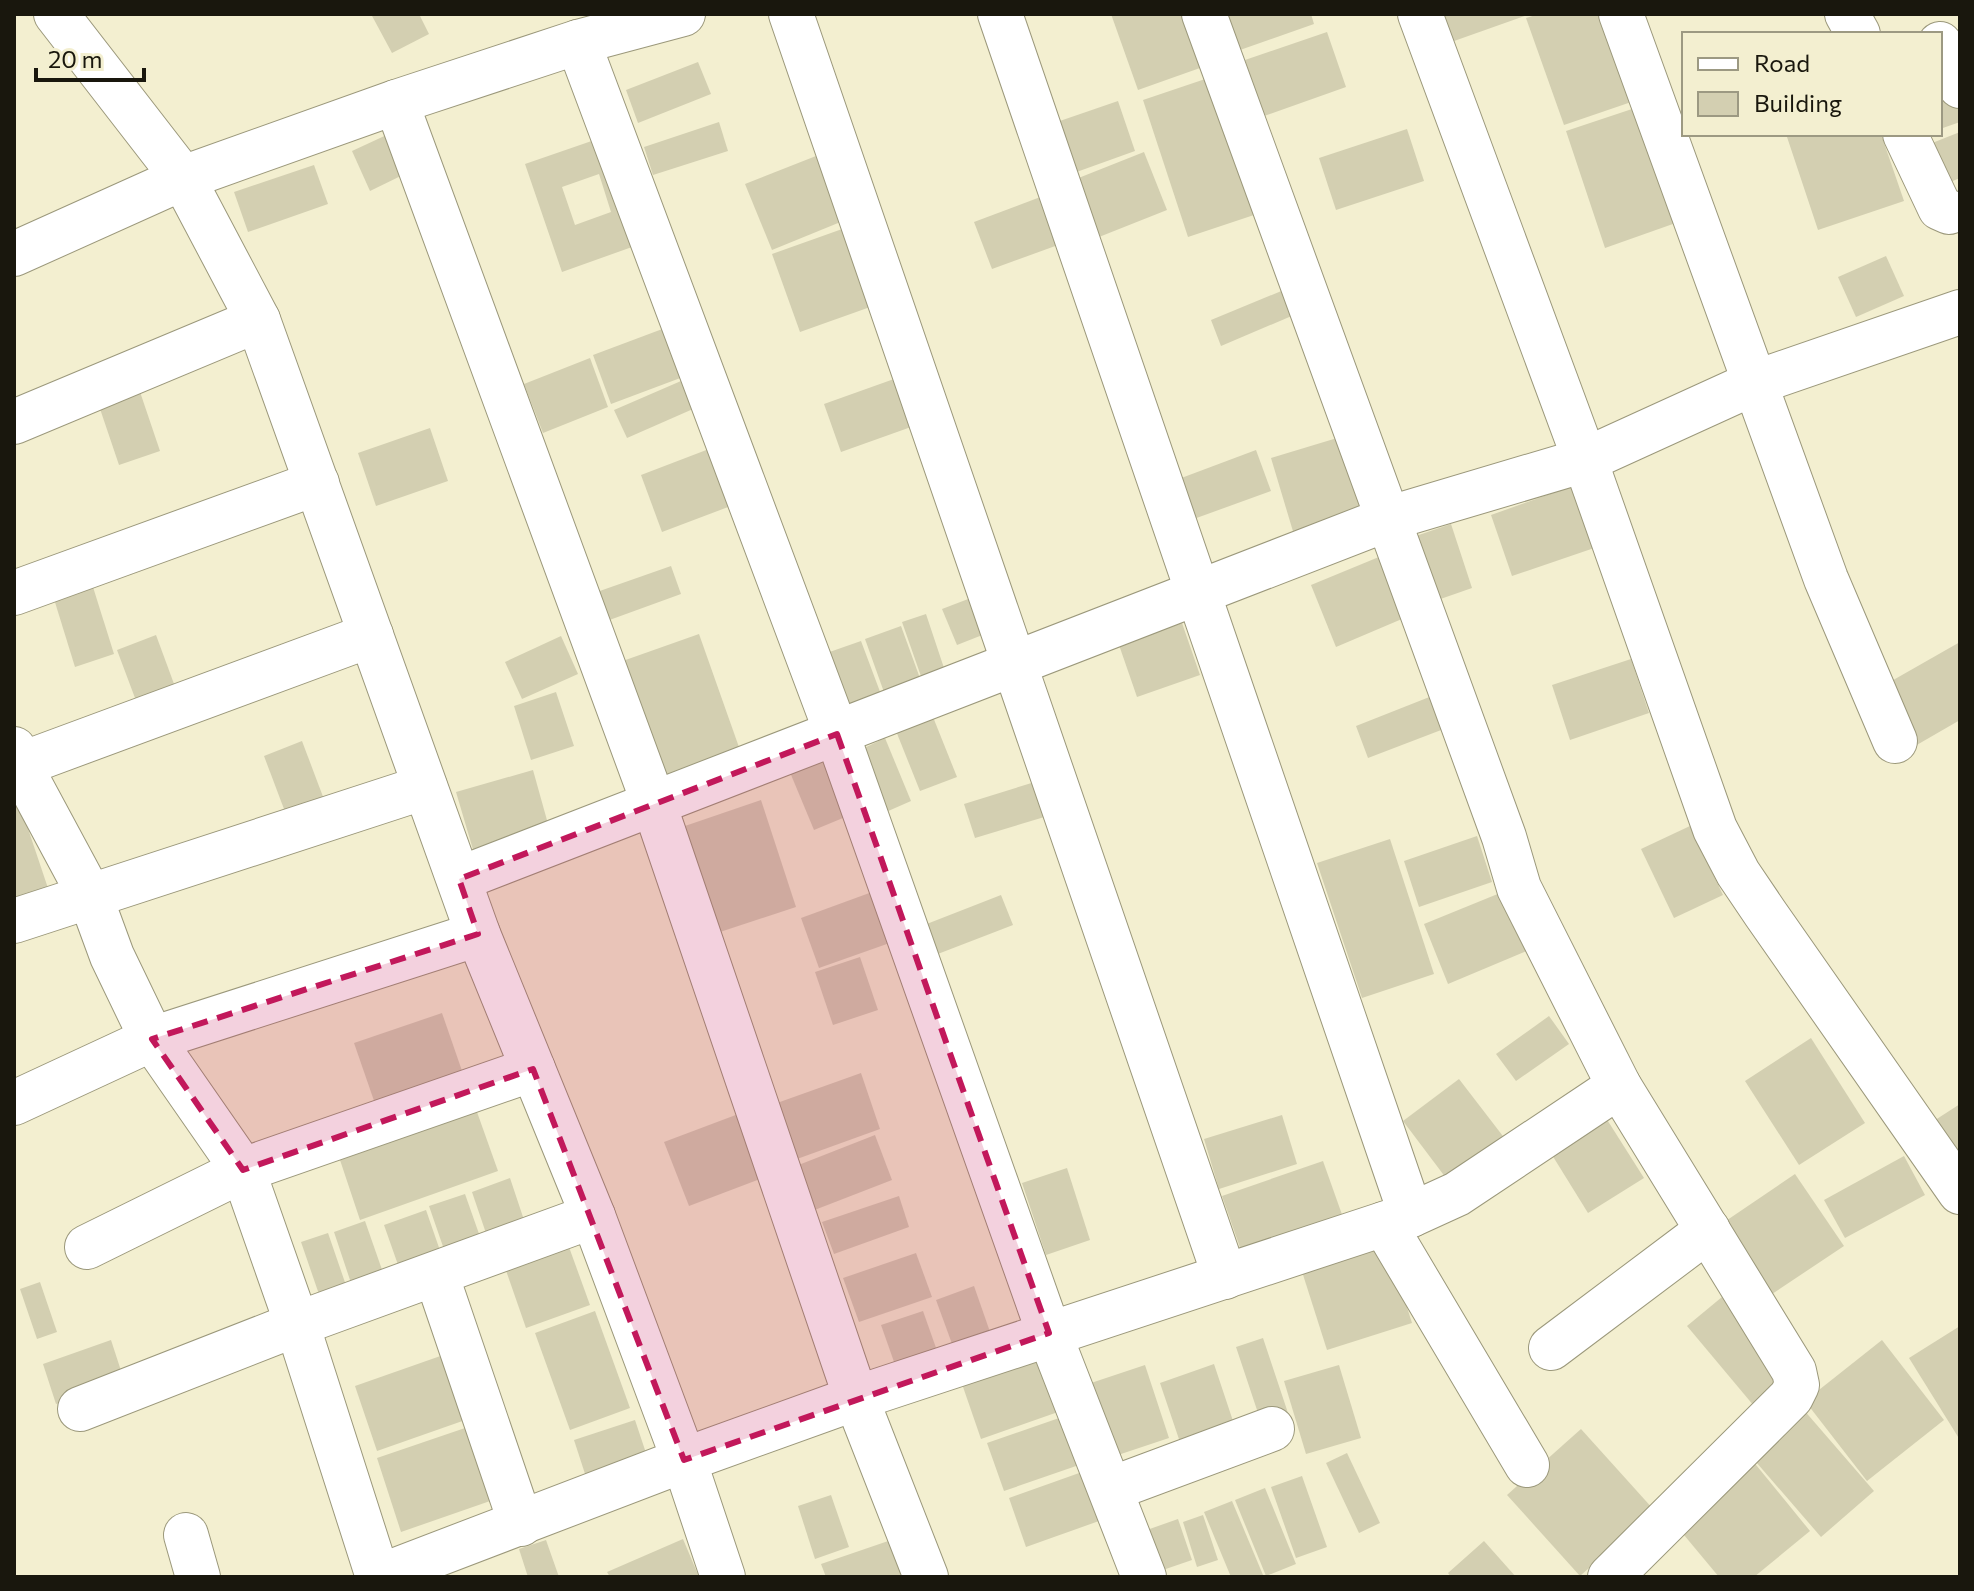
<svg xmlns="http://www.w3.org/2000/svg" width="1974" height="1591" viewBox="0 0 1974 1591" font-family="Commissioner,sans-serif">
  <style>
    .building { fill: #d3cfb1; fill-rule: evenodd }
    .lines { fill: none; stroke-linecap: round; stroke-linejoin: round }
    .minor-casing { stroke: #9b987b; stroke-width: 46 }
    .minor { stroke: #fff; stroke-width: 44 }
    .marked { fill: #c2185b; fill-opacity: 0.2; stroke: #c2185b; stroke-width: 6; stroke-dasharray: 16 10; stroke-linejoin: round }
  </style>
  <rect width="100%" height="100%" fill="#f3efd0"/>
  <g class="building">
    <path d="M371,14h48l10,20 -37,19z"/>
    <path d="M1111,14h86l17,49 -76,27z"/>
    <path d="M1228,14h83l3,10 -74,26z"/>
    <path d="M1428,14h102l-90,32z"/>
    <path d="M1539,14h75l29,84 -79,27 -38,-107z"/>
    <path d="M1327,32l19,55 -82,29 -19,-56z"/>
    <path d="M698,62l13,32 -73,29 -12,-33z"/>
    <path d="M1223,73l46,137 -81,27 -45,-137z"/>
    <path d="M1947,81l13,33v8l-20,7v-45z"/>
    <path d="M1118,101l17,50 -64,23 -17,-51z"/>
    <path d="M1647,104l40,115 -82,29 -39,-117z"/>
    <path d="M719,122l9,29 -75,24 -9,-28z"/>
    <path d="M1407,129l17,52 -88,29 -17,-52z"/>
    <path d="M393,132l18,39 -41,20 -18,-40z"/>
    <path d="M1960,132v46l-22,9 -16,-40z"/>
    <path d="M1786,134h95l23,67 -86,29z"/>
    <path d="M609,135l37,107 -84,30 -37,-108zM599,174l12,38 -36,13 -13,-38z"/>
    <path d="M1144,152l23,58 -68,27 -23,-58z"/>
    <path d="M816,156l27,65 -71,29 -27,-66z"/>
    <path d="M314,165l14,39 -80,28 -14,-40z"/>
    <path d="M1051,193l18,48 -77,28 -18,-47z"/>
    <path d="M845,228l28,78 -73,26 -28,-78z"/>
    <path d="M1886,256l18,40 -48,21 -18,-40z"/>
    <path d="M1291,287l10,25 -80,34 -10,-26z"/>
    <path d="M673,325l18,49 -80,30 -18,-49z"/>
    <path d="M590,358l18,49 -65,26 -19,-49z"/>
    <path d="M894,379l17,48 -70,25 -17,-48z"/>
    <path d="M681,381l12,28 -66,29 -13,-28z"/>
    <path d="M137,383l23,68 -41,14 -23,-68z"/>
    <path d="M430,428l18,53 -72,25 -18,-53z"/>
    <path d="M1347,435l23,80 -75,23 -24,-80z"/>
    <path d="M722,444l22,57 -82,31 -21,-57z"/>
    <path d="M1256,450l15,41 -80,29 -15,-40z"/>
    <path d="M1578,484l22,62 -88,30 -21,-61z"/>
    <path d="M1451,524l21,64 -43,15 -22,-64z"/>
    <path d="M1391,552l25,61 -80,34 -25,-62z"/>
    <path d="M671,566l10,28 -77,28 -10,-29z"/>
    <path d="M93,587l21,67 -39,13 -21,-68z"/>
    <path d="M976,596l14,36 -33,13 -15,-36z"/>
    <path d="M926,614l20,60 -23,8 -21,-60z"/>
    <path d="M1182,623l18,52 -63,22 -18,-52z"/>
    <path d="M901,626l20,55 -36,14 -20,-56z"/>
    <path d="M699,634l41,116 -82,29 -41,-116z"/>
    <path d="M156,635l21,57 -39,14 -21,-56z"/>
    <path d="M561,636l17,38 -56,25 -17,-37z"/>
    <path d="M861,641l21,56 -41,15 -20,-57z"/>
    <path d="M1960,642v78l-45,26 -34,-59z"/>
    <path d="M1631,659l18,54 -79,27 -18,-55z"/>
    <path d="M556,692l18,54 -43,14 -17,-54z"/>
    <path d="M1437,694l12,33 -81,31 -12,-32z"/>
    <path d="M933,717l24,60 -37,14 -24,-60z"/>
    <path d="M885,738l26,63 -25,11 -26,-62z"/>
    <path d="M302,741l23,61 -38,15 -23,-61z"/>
    <path d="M829,753l26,60 -41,17 -25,-60z"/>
    <path d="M533,770l17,61 -76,22 -18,-61z"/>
    <path d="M1051,777l10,35 -86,26 -11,-34z"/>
    <path d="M17,796l36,107 -39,13v-119z"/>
    <path d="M761,800l35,107 -79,26 -35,-106z"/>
    <path d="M1690,826l33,69 -49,23 -33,-69z"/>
    <path d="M1477,836l15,46 -73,25 -15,-46z"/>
    <path d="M1390,839l44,135 -72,24 -45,-135z"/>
    <path d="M883,888l18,51 -82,29 -18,-50z"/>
    <path d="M1505,891l24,59 -81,34 -24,-60z"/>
    <path d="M1001,895l12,30 -83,32 -11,-30z"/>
    <path d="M860,957l18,53 -45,15 -18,-53z"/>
    <path d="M442,1013l27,78 -88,30 -27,-78z"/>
    <path d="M1549,1016l20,28 -53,37 -20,-27z"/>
    <path d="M1811,1038l54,85 -66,42 -54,-84z"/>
    <path d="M861,1073l19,56 -83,30 -20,-56z"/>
    <path d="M1459,1079l50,65 -57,42 -49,-65z"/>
    <path d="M1960,1104v58l-31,-38z"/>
    <path d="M1599,1107l45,71 -56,35 -44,-71z"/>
    <path d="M477,1112l21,59 -138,49 -20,-60z"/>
    <path d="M741,1113l24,64 -76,29 -25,-64z"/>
    <path d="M1282,1115l15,49 -78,25 -15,-50z"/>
    <path d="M875,1135l17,45 -80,31 -16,-45z"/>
    <path d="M1904,1156l21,39 -80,43 -21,-38z"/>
    <path d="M1323,1161l22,62 -101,36 -22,-63z"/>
    <path d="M1067,1168l23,72 -44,15 -24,-72z"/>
    <path d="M1795,1174l49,72 -84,56 -49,-71z"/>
    <path d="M510,1178l18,54 -38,13 -18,-53z"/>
    <path d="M465,1194l19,54 -36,13 -19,-55z"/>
    <path d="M899,1196l10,31 -75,27 -12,-32z"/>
    <path d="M426,1210l19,55 -42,14 -19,-54z"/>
    <path d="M365,1221l22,63 -32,11 -21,-63z"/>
    <path d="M1383,1232l29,91 -85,27 -29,-91z"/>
    <path d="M328,1233l21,61 -27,9 -21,-61z"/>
    <path d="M565,1236l25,69 -64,23 -24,-69z"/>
    <path d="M916,1253l16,44 -73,25 -16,-44z"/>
    <path d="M40,1282l17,50 -20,7 -17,-50z"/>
    <path d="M974,1286l22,63 -37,14 -23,-63z"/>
    <path d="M1722,1297l67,80 -35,29 -67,-80z"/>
    <path d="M595,1311l35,97 -60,22 -35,-97z"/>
    <path d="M923,1311l18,51 -42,14 -18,-51z"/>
    <path d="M1960,1326v114l-51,-82z"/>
    <path d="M1263,1338l25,75 -27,9 -25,-75z"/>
    <path d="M111,1340l13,40 -68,24 -13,-40z"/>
    <path d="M1882,1340l62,80 -77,61 -62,-80z"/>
    <path d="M449,1353l22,65 -94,33 -22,-65z"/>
    <path d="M1040,1358l18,54 -77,27 -19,-55z"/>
    <path d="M1214,1364l24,72 -54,18 -24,-71z"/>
    <path d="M1145,1365l24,73 -57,19 -24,-73z"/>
    <path d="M1339,1365l22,73 -55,16 -22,-73z"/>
    <path d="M1803,1409l71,82 -53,46 -71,-82z"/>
    <path d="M1062,1417l17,48 -75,26 -17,-48z"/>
    <path d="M635,1420l13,39 -61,21 -13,-40z"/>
    <path d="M468,1427l25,73 -92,32 -24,-74z"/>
    <path d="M1581,1429l73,81 -74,66 -73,-81z"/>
    <path d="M1347,1453l33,70 -21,10 -33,-70z"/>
    <path d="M1752,1460l58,71 -56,46h-35l-45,-54z"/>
    <path d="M1082,1472l17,49 -73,26 -17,-49z"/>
    <path d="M1302,1476l25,71 -31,11 -25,-71z"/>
    <path d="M1265,1488l31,76 -30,12 -31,-76z"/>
    <path d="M831,1495l18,52 -34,12 -17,-53z"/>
    <path d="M1232,1501l31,74 -6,2h-26l-27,-65z"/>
    <path d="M1203,1515l15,45 -21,7 -14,-45z"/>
    <path d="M1178,1519l14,41 -35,12 -13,-41z"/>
    <path d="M897,1538l14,39h-85l-5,-13z"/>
    <path d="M683,1539l16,38h-89l-3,-5z"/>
    <path d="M546,1540l13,37h-31l-9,-28z"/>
    <path d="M1484,1541l32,36h-65l-3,-4z"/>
  </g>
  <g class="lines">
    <g class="minor-casing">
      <g id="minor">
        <path d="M56,14l127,164 75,142 220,614 115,282 91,244 39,117"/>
        <path d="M791,14l434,1263"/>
        <path d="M1000,14l411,1201"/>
        <path d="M1204,14l300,823 15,51 100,198 175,285 3,14 -6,12 -181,180"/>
        <path d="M1420,14l165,446 130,369 23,44 27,40 195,279"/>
        <path d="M1621,14l205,565 69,162"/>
        <path d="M1847,14l11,20"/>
        <path d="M578,42l259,692 212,599 95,244"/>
        <path d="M1940,44l20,42"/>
        <path d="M396,102l258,702 202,594 70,179"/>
        <path d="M1905,134l35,74 9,4"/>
        <path d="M14,254l169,-76 213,-76 182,-60 105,-28"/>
        <path d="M14,422l244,-102"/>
        <path d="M14,593l303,-110"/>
        <path d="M14,749l5,15 71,132 22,60 40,83 91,131 54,154 81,253"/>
        <path d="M14,767l357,-132"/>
        <path d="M459,879l931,-361 195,-58 169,-77 206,-71"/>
        <path d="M14,921l411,-134"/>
        <path d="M14,1103l138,-64 326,-105"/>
        <path d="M1384,1224l143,241"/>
        <path d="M87,1247l156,-77 290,-101"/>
        <path d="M436,1274l85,250"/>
        <path d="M1551,1348l157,-118"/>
        <path d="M80,1409l217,-85 296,-108"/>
        <path d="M1111,1489l161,-60"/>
        <path d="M186,1535l12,42"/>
        <path d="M378,1577l306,-117 172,-62 555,-183 46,-21 162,-108"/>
      </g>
    </g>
    <use href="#minor" class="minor"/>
  </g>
  <path class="marked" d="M837,734l212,599 -365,127 -151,-391 -290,101 -91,-131 326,-105 -19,-55z"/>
  <rect width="1974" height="1591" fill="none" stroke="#19170d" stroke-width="32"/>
  <rect x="1682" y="32" width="260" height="104" fill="#f3efd0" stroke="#9c9982" stroke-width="2"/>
  <rect x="1698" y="58" width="40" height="12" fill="#ffffff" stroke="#9c9982" stroke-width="2"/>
  <text x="1754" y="72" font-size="24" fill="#19170d">Road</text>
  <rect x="1698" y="92" width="40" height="24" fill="#d3cfb1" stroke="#9c9982" stroke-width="2"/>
  <text x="1754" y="112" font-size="24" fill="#19170d">Building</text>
  <path d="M36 68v12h108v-12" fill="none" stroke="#19170d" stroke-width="4"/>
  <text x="48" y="68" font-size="24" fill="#19170d" stroke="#f3efd0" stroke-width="6" paint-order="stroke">20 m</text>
</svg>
